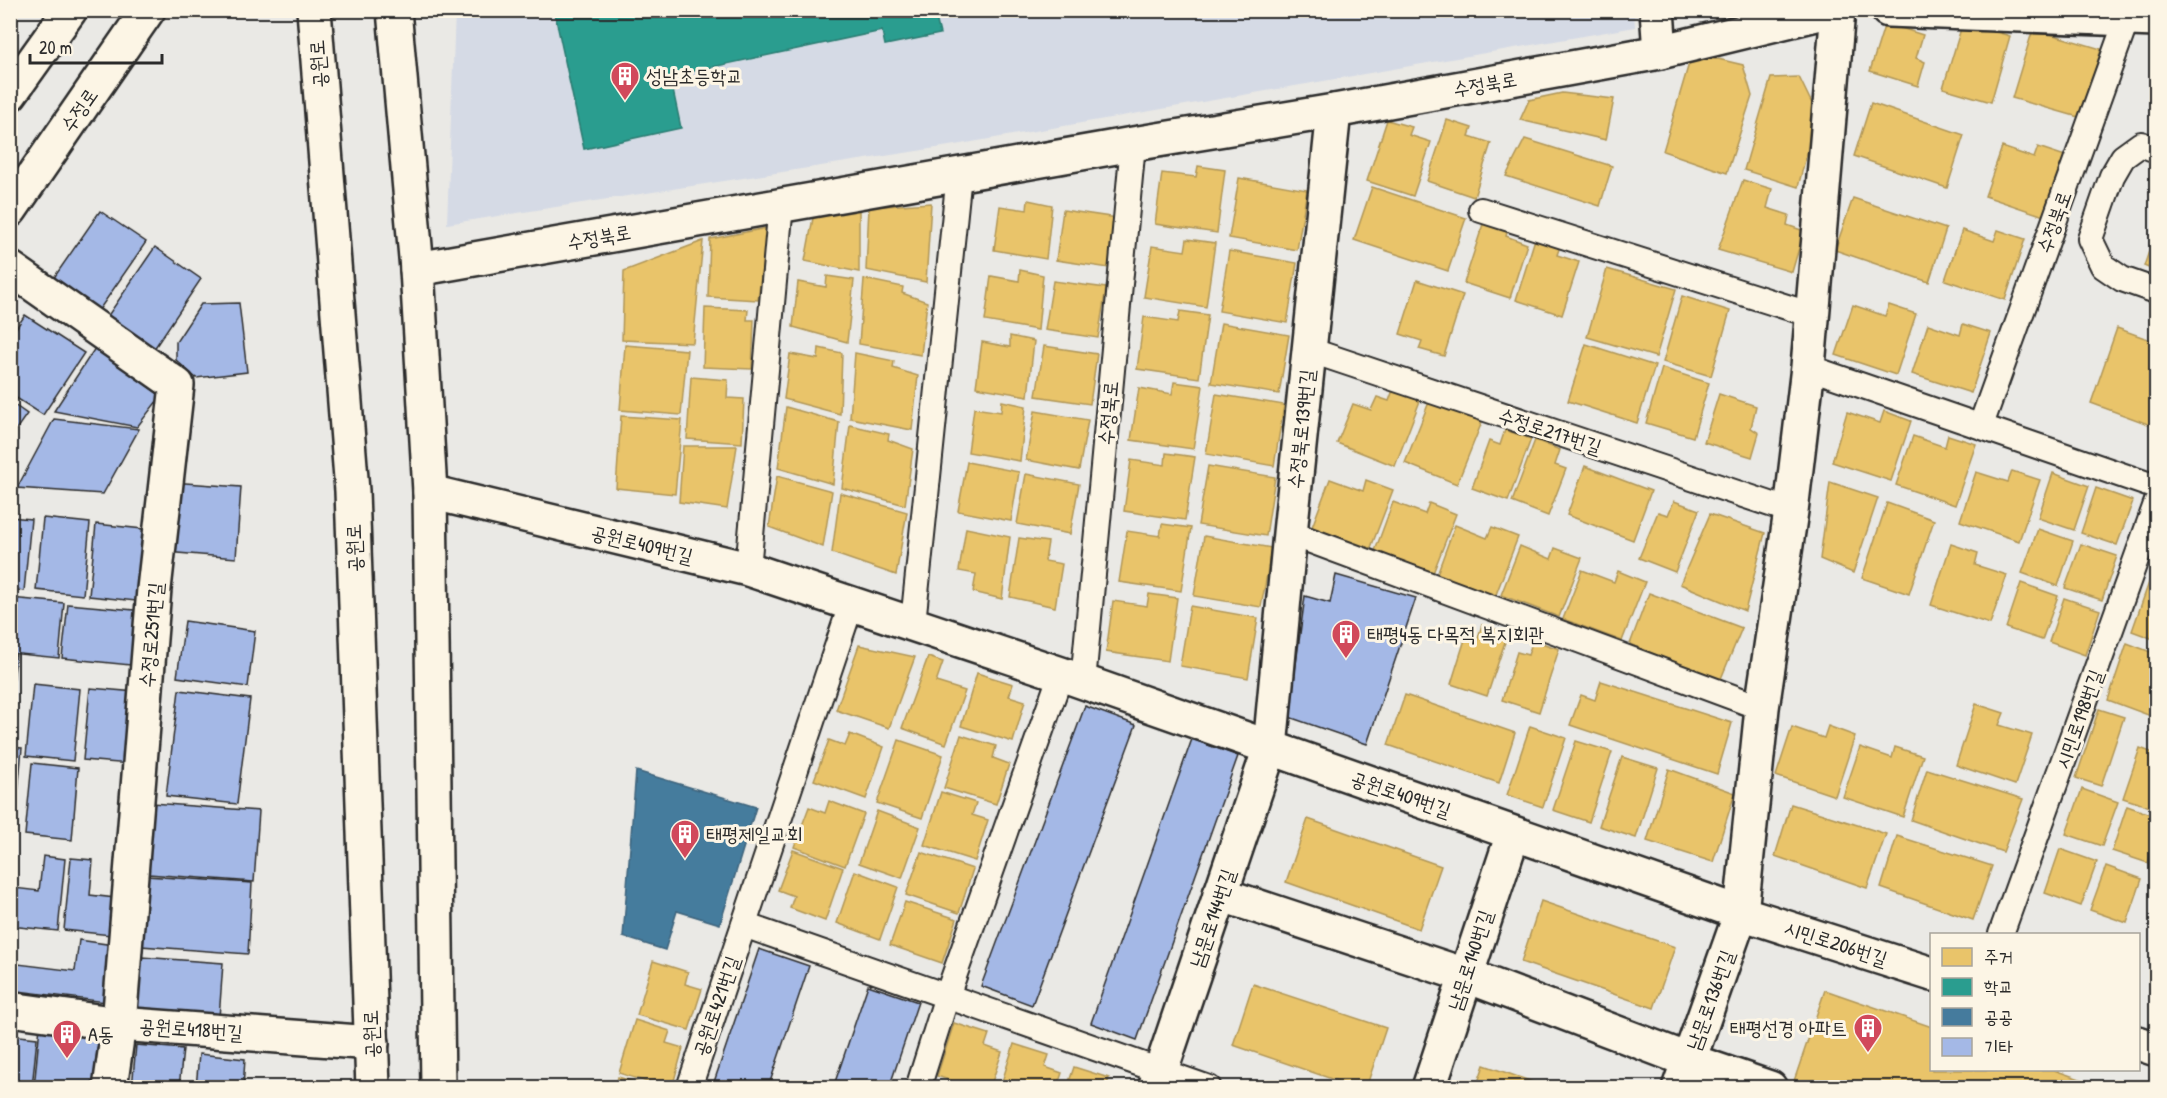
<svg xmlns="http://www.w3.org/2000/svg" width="2167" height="1098" viewBox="0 0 2167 1098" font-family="'Patrick Hand','Poor Story',sans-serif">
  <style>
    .built { fill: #d5dae5 }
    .homes { fill: #e9c46a; stroke: #b09657; stroke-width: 1.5 }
    .schools { fill: #2a9d8f; stroke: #2a7b71; stroke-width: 1.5 }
    .public { fill: #457b9d; stroke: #3d637b; stroke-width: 1.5 }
    .building { fill: #a4b8e6; stroke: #2b2b2b; stroke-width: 1.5 }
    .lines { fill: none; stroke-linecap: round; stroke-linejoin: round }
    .lane-casing { stroke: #2b2b2b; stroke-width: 28 }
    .street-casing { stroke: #2b2b2b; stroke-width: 38 }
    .secondary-casing { stroke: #2b2b2b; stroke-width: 38 }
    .lane { stroke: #fcf5e5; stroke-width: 24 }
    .street { stroke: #fcf5e5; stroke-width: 33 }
    .secondary { stroke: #fcf5e5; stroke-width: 33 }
    .labels { text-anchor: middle; stroke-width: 6; stroke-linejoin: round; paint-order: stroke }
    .street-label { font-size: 20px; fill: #2b2b2b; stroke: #fcf5e5 }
    .poi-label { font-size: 20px; fill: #2b2b2b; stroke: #fcf5e5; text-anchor: start }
  </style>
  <rect width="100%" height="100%" fill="#eae9e5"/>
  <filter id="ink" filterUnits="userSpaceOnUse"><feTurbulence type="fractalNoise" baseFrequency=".0167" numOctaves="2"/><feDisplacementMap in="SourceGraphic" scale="12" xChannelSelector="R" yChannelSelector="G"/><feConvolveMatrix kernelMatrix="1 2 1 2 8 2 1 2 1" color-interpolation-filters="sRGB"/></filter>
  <g filter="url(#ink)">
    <path class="built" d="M455,11h1179l1,16 -686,119 -502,78z"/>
    <g class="homes">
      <path d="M1963,22l47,14 -19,66 -48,-14z"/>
      <path d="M1885,23l38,12 -7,23 9,4 -7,24 -48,-15z"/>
      <path d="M2033,29l68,20 -19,69 -70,-20z"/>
      <path d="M1718,59l25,6 9,31 -25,77 -64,-22 27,-91z"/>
      <path d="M1799,77l18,37 -19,73 -54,-17 27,-92z"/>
      <path d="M1562,93l52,6 -8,41 -86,-20 9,-20z"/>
      <path d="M1871,103l93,32 -17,53 -93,-32z"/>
      <path d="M1387,120l25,7 -3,8 22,7 -18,54 -46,-15z"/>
      <path d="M1447,120l25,8 -3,8 22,7 -17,54 -47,-16z"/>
      <path d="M1525,139l87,27 -12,40 -94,-30z"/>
      <path d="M2002,147l32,11 4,-11 27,9 -21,60 -59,-20z"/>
      <path d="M1198,166l27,4 -8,63 -62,-9 7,-51 34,4z"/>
      <path d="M1239,178l68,12 -10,60 -68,-12z"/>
      <path d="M1743,180l29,9 -5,19 22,7 -2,10 17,6 -12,41 -74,-22z"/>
      <path d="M1372,187l94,31 -18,53 -94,-31z"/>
      <path d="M1853,198l93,31 -17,53 -94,-32z"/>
      <path d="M1028,200l24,5 -6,54 -52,-9 6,-44 27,4z"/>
      <path d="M931,203l-5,79 -60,-12 3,-63z"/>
      <path d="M859,206v66l-54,-11 8,-43z"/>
      <path d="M1063,210l54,8 -8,50 -53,-8z"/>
      <path d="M1484,221l24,8 -2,7 21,8 -17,54 -46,-15z"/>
      <path d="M767,228l-9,72 -50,-3 2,-58z"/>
      <path d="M1962,230l32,11 4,-11 27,9 -20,61 -60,-20z"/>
      <path d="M2156,231v40l-12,-5z"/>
      <path d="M1187,239l28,4 -9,64 -62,-10 8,-51 33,5z"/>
      <path d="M1535,239l25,7 -3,9 22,7 -17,53 -46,-15z"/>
      <path d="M703,241l-10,102 -71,-3 2,-69z"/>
      <path d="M1229,251l68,12 -10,60 -68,-12z"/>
      <path d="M1607,269l69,20 -20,68 -69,-20z"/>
      <path d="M1020,270l23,5 -5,55 -53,-9 6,-45 28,5z"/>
      <path d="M827,276l27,4 -7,62 -54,-15 5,-45 28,5z"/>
      <path d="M864,279l39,8 -1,6 25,9 -6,53 -62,-11z"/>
      <path d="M1417,280l46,15 -19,61 -25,-7 3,-8 -22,-7z"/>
      <path d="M1053,281l53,7 -8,50 -53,-8z"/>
      <path d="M1682,296l48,15 -19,65 -48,-14z"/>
      <path d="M1853,305l32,11 4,-11 27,9 -20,61 -60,-20z"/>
      <path d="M705,308l43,2 -1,10h7l-2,49 -49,-2z"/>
      <path d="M1180,311l28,4 -9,63 -62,-9 7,-52 34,5z"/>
      <path d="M1221,323l68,12 -10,59 -68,-11z"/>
      <path d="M1928,324l32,11 3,-11 28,9 -20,60 -59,-19z"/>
      <path d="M2117,328l39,14v85l-65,-24z"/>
      <path d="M1010,336l24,5 -6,55 -52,-9 6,-45 28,5z"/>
      <path d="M1586,344l69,22 -18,57 -69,-22z"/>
      <path d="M625,345l62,5 -6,65 -61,-5z"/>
      <path d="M1044,346l53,8 -7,50 -54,-8z"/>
      <path d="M819,348l23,5 -2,61 -56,-15 6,-45 28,5z"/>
      <path d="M855,353l39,8 -1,7 25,8 -6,54 -62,-12z"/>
      <path d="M1662,368l47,15 -16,54 -47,-14z"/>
      <path d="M691,377l37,3 -1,18 17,1 -2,44 -55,-4z"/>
      <path d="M1174,382l29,4 -10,63 -62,-9 8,-52 33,6z"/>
      <path d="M1393,390l27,11 -25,65 -58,-23 16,-39 18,6 6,-13 12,4z"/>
      <path d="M1216,394l68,11 -10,61 -68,-12z"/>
      <path d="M1719,394l37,12 -5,22 8,5 -7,24 -48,-15z"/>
      <path d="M1431,397l53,20 -27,67 -52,-21z"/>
      <path d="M1002,401l24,5 -6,55 -52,-9 6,-44 27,4z"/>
      <path d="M786,407l53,15 -6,62 -55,-16z"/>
      <path d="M1035,411l53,9 -9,50 -53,-10z"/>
      <path d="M1884,411l27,10 -20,60 -59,-19 15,-50 33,11z"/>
      <path d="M621,416l61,4 -7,74 -59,-6z"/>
      <path d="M850,425l39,9 -1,6 25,9 -8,56 -63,-17z"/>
      <path d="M1505,430l26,9 -23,62 -36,-13 17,-47 11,4z"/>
      <path d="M1948,435l28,9 -21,61 -59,-20 17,-49 32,11z"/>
      <path d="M1535,440l25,10 -5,15 11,4 -18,47 -36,-14z"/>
      <path d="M683,446h54l-10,63 -48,-7z"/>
      <path d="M1166,453l29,4 -10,63 -61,-9 7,-51 34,5z"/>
      <path d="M967,462l52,10 -8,49 -53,-10z"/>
      <path d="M1208,466l67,11 -9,59 -68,-11z"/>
      <path d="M1585,466l66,25 -18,49 -66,-25z"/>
      <path d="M2012,471l28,9 -21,61 -59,-20 16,-49 32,10z"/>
      <path d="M2053,473l36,13 -15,44 -36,-12z"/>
      <path d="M1026,474l53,10 -9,50 -53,-10z"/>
      <path d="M777,476l55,15 -9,56 -54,-20z"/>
      <path d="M1330,479l33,12 3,-11 27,10 -23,60 -58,-23z"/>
      <path d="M1830,482l48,16 -25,75 -33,-14z"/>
      <path d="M2096,488l37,13 -16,44 -36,-12z"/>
      <path d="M840,493l67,19 -11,63 -64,-22z"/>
      <path d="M1674,501l25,9 -24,62 -36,-14 19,-46 10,3z"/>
      <path d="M1393,502l32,12 4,-11 27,11 -23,59 -58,-22z"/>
      <path d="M1887,503l47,17 -25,74 -47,-16z"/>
      <path d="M1710,514l55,19 -20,78 -65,-27z"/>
      <path d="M2156,516v46l-13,-4z"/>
      <path d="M1162,524l29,4 -10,63 -62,-9 8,-51 33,5z"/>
      <path d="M1455,525l32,13 5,-11 26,10 -23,60 -58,-23z"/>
      <path d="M966,528l44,9 -8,62 -29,-7 3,-18 -17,-3z"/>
      <path d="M2038,529l35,12 -15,45 -36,-13z"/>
      <path d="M1204,536l68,12 -11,59 -67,-11z"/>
      <path d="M1019,538l29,4 -3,19 17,3 -7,43 -45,-10z"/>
      <path d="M1951,544l27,9 -3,12 32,10 -17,49 -59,-19z"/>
      <path d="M2081,544l36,12 -15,44 -37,-12z"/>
      <path d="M1520,546l31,13 4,-11 27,10 -23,59 -58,-22z"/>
      <path d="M1582,570l32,12 4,-11 27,11 -23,59 -59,-22z"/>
      <path d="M2152,574l4,1v65l-24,-9z"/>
      <path d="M2021,583l37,13 -16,44 -36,-12z"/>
      <path d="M1649,593l93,35 -22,53 -90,-37z"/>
      <path d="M1149,594l28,4 -9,63 -62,-9 7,-51 34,5z"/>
      <path d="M2064,598l36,12 -15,45 -36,-13z"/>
      <path d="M1190,606l68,12 -10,60 -68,-12z"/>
      <path d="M1482,625l26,8 -21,63 -36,-12 15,-48 11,5z"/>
      <path d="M1533,640l26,9 -20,63 -37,-12 15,-48 11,3z"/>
      <path d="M2127,643l29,11v64l-48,-18z"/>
      <path d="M859,645l56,12 -26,71 -53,-18z"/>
      <path d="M928,657l15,5 -7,20 29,9 -19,53 -44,-16z"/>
      <path d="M977,673l36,11 -4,12 16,5 -12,41 -52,-16z"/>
      <path d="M1601,681l131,42 -15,51 -147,-49 11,-30 14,5z"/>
      <path d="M1405,695l110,38 -16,50 -111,-38z"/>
      <path d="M1976,704l28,9 -5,12 33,10 -17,50 -59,-20z"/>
      <path d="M2099,709l25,8 -23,69 -25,-8z"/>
      <path d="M1530,726l36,12 -23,69 -36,-12z"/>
      <path d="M1828,726l27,10 -20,60 -59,-20 16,-49 32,11z"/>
      <path d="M850,734l34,13 -18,52 -52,-19 15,-40 16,6z"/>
      <path d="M961,735l35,11 -3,12 16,6 -13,40 -52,-16z"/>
      <path d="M899,740l44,15 -21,63 -45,-15z"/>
      <path d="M1576,741l36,11 -23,70 -36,-12z"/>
      <path d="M1860,747l32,11 3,-11 28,9 -20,61 -60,-20z"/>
      <path d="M2140,748l16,6v55l-33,-11z"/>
      <path d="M1622,757l36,11 -22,70 -37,-12z"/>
      <path d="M1669,769l66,24 -22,69 -66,-21z"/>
      <path d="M1927,769l96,30 -20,53 -92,-32z"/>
      <path d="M2082,789l36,13 -16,44 -36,-12z"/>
      <path d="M941,792l35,11 -4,12 16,5 -13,41 -51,-16z"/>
      <path d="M829,801l35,13 -19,52 -51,-19 15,-40 16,6z"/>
      <path d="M1791,804l95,30 -19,54 -92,-32z"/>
      <path d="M2127,806l29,10v23l-8,24 -36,-12z"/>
      <path d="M877,811l43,16 -18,51 -43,-15z"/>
      <path d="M1308,819l133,47 -22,63 -133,-47z"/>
      <path d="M1897,836l95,30 -19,54 -92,-32z"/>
      <path d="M2060,849l37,13 -16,44 -36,-13z"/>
      <path d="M793,850l50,18 -18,53 -35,-13 4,-12 -16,-6z"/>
      <path d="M921,852l52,17 -14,44 -53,-18z"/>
      <path d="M2106,866l36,13 -15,44 -37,-13z"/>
      <path d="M855,871l43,16 -18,52 -43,-16z"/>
      <path d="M1541,901l134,46 -21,61 -133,-46z"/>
      <path d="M905,902l52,17 -15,44 -52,-18z"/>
      <path d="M653,961l35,11 -3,12 17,5 -13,41 -52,-15z"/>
      <path d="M1253,984l133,44 -20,60h-8l-125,-43z"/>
      <path d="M1825,990l107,37v43h122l52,18h-294l-18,-7z"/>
      <path d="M635,1020l35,11 -4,12 17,5 -11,40h-6l-47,-15z"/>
      <path d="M954,1023l35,11 -4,12 17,6 -12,36h-18l-35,-12z"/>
      <path d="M1014,1044l35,11 -4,12 17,6 -5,15h-57z"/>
      <path d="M1484,1065l66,23h-74z"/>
      <path d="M1074,1067l35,11 -3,10h-39z"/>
      <path d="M618,1077l35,10v1h-38z"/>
    </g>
    <path class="schools" d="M554,10h419l-37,8 4,16 -55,11 -3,-14 -212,45 11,52 -97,21z"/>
    <path class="public" d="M636,771l120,36 -36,117 -43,-13 -12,39 -42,-13z"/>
    <g class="building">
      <path d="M100,211l46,31 -47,68 -46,-31z"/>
      <path d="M155,247l46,32 -47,70 -47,-32z"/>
      <path d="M239,303l8,69 -51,6 -20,-18v-18l25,-38z"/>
      <path d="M25,315l59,38 -41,62 -33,-21v-57z"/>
      <path d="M95,348l66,48 -24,31 -83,-16z"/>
      <path d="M10,402l17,12 -17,24z"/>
      <path d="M54,419l85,10 -36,65 -86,-6z"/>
      <path d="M171,482l70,5 -5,71 -70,-6z"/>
      <path d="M10,517l21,2 -7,72 -14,-2z"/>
      <path d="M43,518l47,5 -7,72 -47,-5z"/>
      <path d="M96,524l47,5 -7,72 -47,-5z"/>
      <path d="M1336,575l80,23 -49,146 -78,-27 16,-121 25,7z"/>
      <path d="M10,598l54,5 -5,55 -49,-5z"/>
      <path d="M68,604l77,7 -5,55 -78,-8z"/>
      <path d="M185,621l70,10 -7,56 -71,-10z"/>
      <path d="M10,654l6,1 -6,57z"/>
      <path d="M33,684l47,5 -7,72 -47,-5z"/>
      <path d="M90,688l46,4 -6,72 -47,-4z"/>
      <path d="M179,690l71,9 -13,105 -71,-8z"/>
      <path d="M1085,706l51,19 -104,280 -51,-19z"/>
      <path d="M1192,739l46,17 -101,284 -46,-17z"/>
      <path d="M10,747l12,1 -8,91 -4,-1z"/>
      <path d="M32,763l46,5 -6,72 -47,-5z"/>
      <path d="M152,803l107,8 -5,71 -106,-8z"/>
      <path d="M43,856l22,3 -7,72 -48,-5 4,-38 25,3z"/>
      <path d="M71,858l22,2 -3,35 25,3 -4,37 -47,-5z"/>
      <path d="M146,876l106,7 -4,71 -107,-8z"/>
      <path d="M79,940l34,5 -7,57 -96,-12v-27l65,8z"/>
      <path d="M759,949l50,17 -41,122h-56z"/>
      <path d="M141,957l82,6 -4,55 -82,-5z"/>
      <path d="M868,985l50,17 -29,86h-56z"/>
      <path d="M40,1026l59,6 -6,56h-59z"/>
      <path d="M10,1035l27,3 -5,50h-22z"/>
      <path d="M136,1045l47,4 -4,39h-47z"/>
      <path d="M199,1054l46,5 -2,29h-47z"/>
    </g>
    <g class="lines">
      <g class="lane-casing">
        <g id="lane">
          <path d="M2156,150l-15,-6 -18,13 -11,19 -22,63 13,27 19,13 34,12"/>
          <path d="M1481,210l331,105"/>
          <path d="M1309,350l482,161"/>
          <path d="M1808,367l348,120"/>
          <path d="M1981,425l146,-406"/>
          <path d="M1290,533l472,175"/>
          <path d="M748,569l33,-365"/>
          <path d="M913,623l46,-449"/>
          <path d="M1083,682l50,-538"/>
          <path d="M744,925l465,163"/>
          <path d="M2001,934l155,-430"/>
          <path d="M689,1088l162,-483"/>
          <path d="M918,1088l29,-92 114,-322"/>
        </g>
      </g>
      <g class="street-casing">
        <g id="street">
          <path d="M1657,10l3,42"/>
          <path d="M1888,10l268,10"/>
          <path d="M10,268l167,117 -23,204 -35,435 -9,64"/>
          <path d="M417,269l716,-125 201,-33 326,-59 173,-42"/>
          <path d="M430,492l318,77 313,105 680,239 191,61"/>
          <path d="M1220,894l245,81 223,85 82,28"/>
          <path d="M10,1009l109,15 253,19"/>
          <path d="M2138,1043l18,6"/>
          <path d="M1155,1088l115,-340 20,-215 44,-422"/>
          <path d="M1429,1088l84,-254"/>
          <path d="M1679,1088l62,-175 21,-205 29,-197 17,-144 30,-357"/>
        </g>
      </g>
      <g class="secondary-casing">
        <g id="secondary">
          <path d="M314,10l38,481 21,597"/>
          <path d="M394,10l23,259 13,223 8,596"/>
          <path d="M10,94l60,-84"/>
          <path d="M10,210l138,-200"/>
        </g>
      </g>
      <use href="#lane" class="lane"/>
      <use href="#street" class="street"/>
      <use href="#secondary" class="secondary"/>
    </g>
  </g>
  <defs>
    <g id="building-pin" transform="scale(1.5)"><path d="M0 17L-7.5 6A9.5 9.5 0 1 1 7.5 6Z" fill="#d1495b" stroke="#fcf5e5"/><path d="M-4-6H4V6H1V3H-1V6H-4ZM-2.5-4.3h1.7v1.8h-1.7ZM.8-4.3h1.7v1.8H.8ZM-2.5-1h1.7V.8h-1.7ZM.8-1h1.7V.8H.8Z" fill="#fff"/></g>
  </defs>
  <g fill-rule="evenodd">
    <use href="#building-pin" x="625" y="76"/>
    <use href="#building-pin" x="1346" y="634"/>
    <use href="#building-pin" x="685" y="834"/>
    <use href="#building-pin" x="1868" y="1028"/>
    <use href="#building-pin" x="67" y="1034"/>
  </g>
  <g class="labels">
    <g class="street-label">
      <text transform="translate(318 64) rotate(-94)" y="7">공원로</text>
      <text transform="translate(1485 84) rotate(-10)" y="7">수정북로</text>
      <text transform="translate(79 110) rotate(-55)" y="7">수정로</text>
      <text transform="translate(2054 222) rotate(-70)" y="7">수정북로</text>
      <text transform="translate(599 237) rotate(-10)" y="7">수정북로</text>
      <text transform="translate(1108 413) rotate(-85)" y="7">수정북로</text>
      <text transform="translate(1301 429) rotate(-84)" y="7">수정북로139번길</text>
      <text transform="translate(1550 431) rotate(18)" y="7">수정로217번길</text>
      <text transform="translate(642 544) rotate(14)" y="7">공원로409번길</text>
      <text transform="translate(354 548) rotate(-92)" y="7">공원로</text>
      <text transform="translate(151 635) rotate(-85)" y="7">수정로251번길</text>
      <text transform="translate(2079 719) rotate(-70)" y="7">시민로198번길</text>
      <text transform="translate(1401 794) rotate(19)" y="7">공원로409번길</text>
      <text transform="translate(1212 918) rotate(-71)" y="7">남문로144번길</text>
      <text transform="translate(1836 943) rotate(18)" y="7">시민로206번길</text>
      <text transform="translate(1470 960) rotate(-72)" y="7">남문로140번길</text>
      <text transform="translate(1710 1000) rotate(-70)" y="7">남문로136번길</text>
      <text transform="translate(716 1006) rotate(-71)" y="7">공원로421번길</text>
      <text transform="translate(191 1029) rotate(4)" y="7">공원로418번길</text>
      <text transform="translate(371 1034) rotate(-92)" y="7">공원로</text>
    </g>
    <g class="poi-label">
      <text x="646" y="83">성남초등학교</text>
      <text x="1367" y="641">태평4동 다목적 복지회관</text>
      <text x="706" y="841">태평제일교회</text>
      <text x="1847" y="1035" text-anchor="end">태평선경 아파트</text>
      <text x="88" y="1041">A동</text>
    </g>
  </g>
  <rect width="2167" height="1098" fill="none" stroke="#fcf5e5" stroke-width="36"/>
  <rect x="18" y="18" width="2131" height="1062" fill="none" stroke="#2b2b2b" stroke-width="2" filter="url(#ink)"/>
  <rect x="1930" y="933" width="210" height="138" fill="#fcf5e5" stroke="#a8a49b" stroke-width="1.5"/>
  <rect x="1942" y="948" width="30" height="18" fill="#e9c46a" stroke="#a8a49b" stroke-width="1.5"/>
  <text x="1984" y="963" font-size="18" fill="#2b2b2b">주거</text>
  <rect x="1942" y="978" width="30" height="18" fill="#2a9d8f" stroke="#a8a49b" stroke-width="1.5"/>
  <text x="1984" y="993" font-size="18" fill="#2b2b2b">학교</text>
  <rect x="1942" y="1008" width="30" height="18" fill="#457b9d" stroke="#a8a49b" stroke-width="1.5"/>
  <text x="1984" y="1023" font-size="18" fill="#2b2b2b">공공</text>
  <rect x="1942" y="1038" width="30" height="18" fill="#a4b8e6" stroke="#a8a49b" stroke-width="1.5"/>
  <text x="1984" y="1053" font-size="18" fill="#2b2b2b">기타</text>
  <path d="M30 54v9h132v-9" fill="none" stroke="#2b2b2b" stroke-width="3"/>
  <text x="39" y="54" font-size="18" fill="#2b2b2b" stroke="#fcf5e5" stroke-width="4.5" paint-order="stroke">20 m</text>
</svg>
